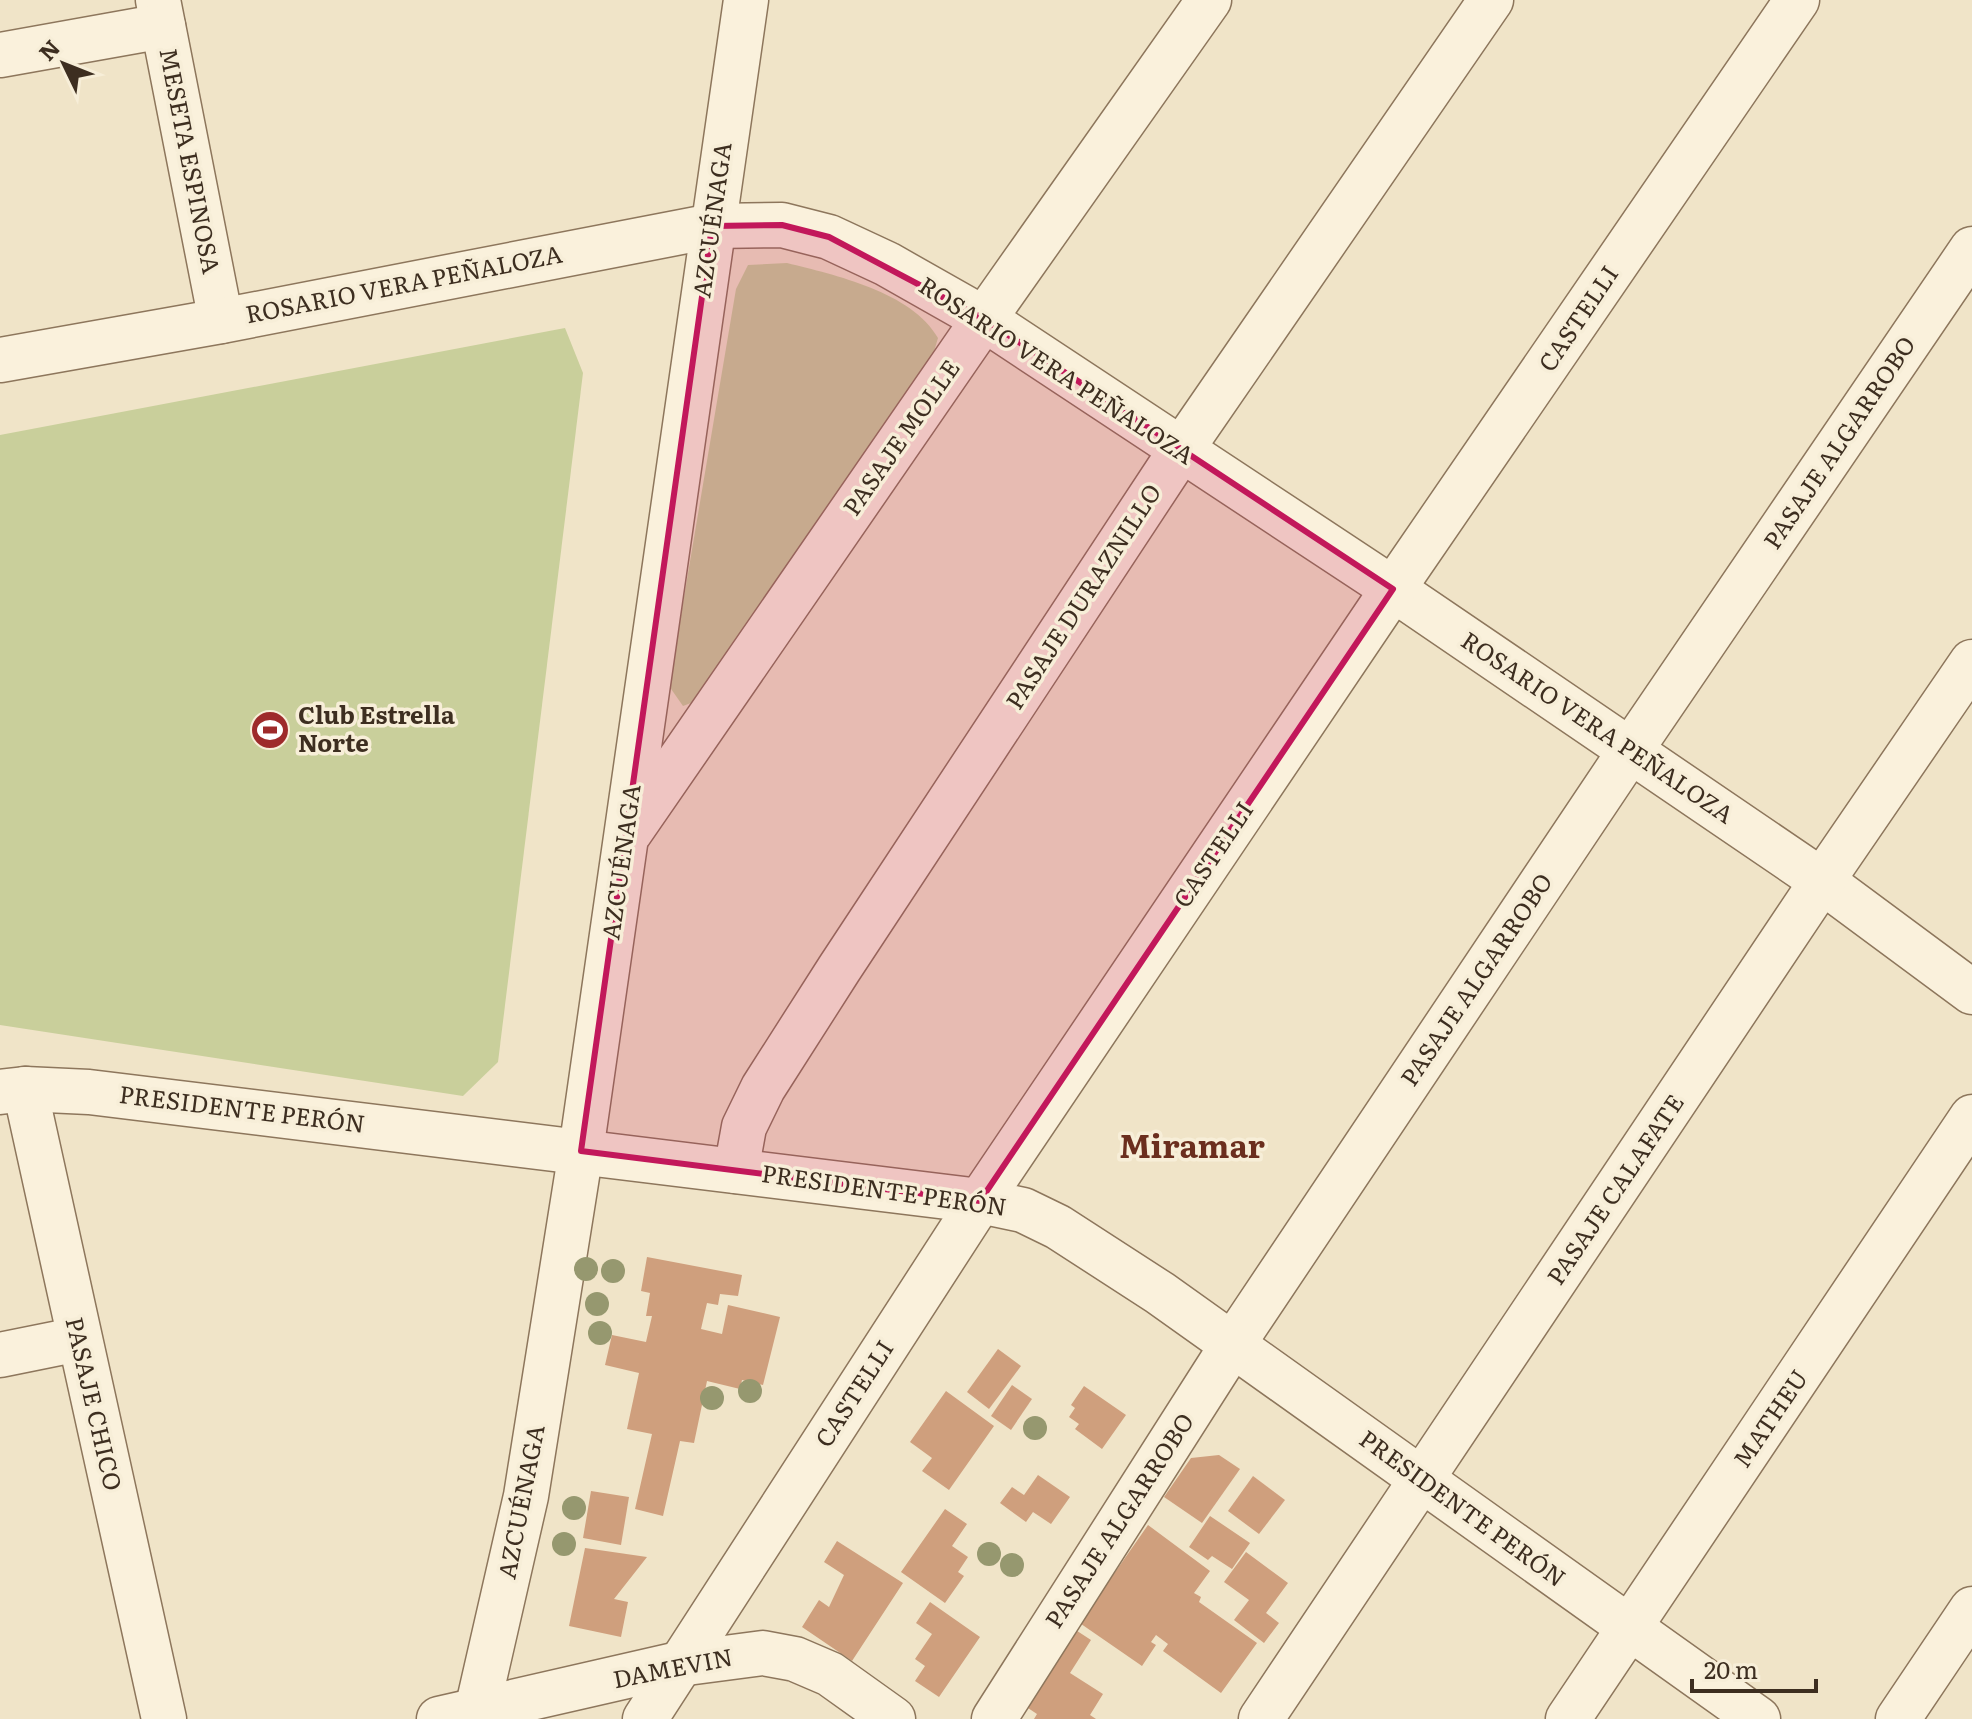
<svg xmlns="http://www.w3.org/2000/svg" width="1972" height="1719" viewBox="0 0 1972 1719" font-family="Literata,serif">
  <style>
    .green { fill: #c9cf9b }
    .building { fill: #cf9f7d }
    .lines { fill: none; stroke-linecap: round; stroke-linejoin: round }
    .minor-casing { stroke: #8d765c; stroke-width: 47 }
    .minor { stroke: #faf1dc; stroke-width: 44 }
    .tree { fill: #96986f }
    .marked { fill: #c2185b; fill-opacity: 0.2; stroke: #c2185b; stroke-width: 6; stroke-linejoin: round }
    .labels { text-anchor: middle; stroke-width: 7; stroke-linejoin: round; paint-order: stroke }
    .street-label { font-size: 24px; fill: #3d2e20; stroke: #f7eed8 }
    .poi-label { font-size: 24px; font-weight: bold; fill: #3d2e20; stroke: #f7eed8; text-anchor: start }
    .district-label { font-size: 32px; font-weight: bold; fill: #6b2e1e; stroke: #f7eed8 }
  </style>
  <rect width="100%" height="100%" fill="#f0e4c8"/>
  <g class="green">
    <path d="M787,263c48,12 125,29 151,75l-8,27 -226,333 -21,8 -14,-20 67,-397 12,-24z"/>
    <path d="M565,328l18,45 -85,689 -35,34 -463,-71v-590z"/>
  </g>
  <g class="building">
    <path d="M647,1257l95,18 -4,21 -18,-2 -2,11 -11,-2 -6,26 21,5 6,-29 52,12 -17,68 -21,-5 -2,9 -33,-8 -13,62 -14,-2 -17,75 -28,-7 17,-75 -25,-5 12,-56 -34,-8 7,-30 34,7 6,-26h-6l4,-23 -9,-2z"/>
    <path d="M998,1349l23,17 -32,43 -22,-17z"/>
    <path d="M1012,1385l20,14 -21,31 -20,-14z"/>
    <path d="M1084,1386l42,29 -24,34 -27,-20 4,-5 -10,-7 6,-9 -4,-3z"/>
    <path d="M946,1391l48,35 -45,64 -27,-19 10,-13 -22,-16z"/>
    <path d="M1219,1455l21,14 -38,54 -38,-26 27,-39z"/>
    <path d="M1038,1475l32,22 -19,27 -18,-12 -7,10 -26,-19 12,-16 12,8z"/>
    <path d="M1253,1476l32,24 -26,34 -31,-23z"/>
    <path d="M591,1491l38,6 -8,48 -38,-7z"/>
    <path d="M945,1509l22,15 -15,22 16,11 -10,15 6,4 -19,27 -44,-31z"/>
    <path d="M1210,1516l40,27 -18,26 -20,-13 -4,4 -19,-13z"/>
    <path d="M1148,1525l62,46 -16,22 7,4 -2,5 58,41 -36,50 -58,-42 5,-7 -12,-9 -5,7 5,3 -14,21 -71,-49 15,-23 9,7z"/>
    <path d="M837,1541l66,42 -51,78 -50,-34 17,-27 10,7 15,-32 -20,-13z"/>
    <path d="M585,1548l62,9 -33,42 14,3 -7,35 -52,-11z"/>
    <path d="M1246,1552l42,31 -22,30 13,10 -15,20 -30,-23 15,-20 -25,-18z"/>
    <path d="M930,1602l50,35 -41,60 -24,-16 10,-15 -10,-7 17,-25 -16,-11z"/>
    <path d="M1068,1625l23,15 -21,33 33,21 -13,21 6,4h-62l3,-5 -18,-12z"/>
  </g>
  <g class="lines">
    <g class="minor-casing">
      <g id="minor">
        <path d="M158,0l63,321"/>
        <path d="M0,55l163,-29"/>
        <path d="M0,360l221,-39 491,-95 70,-1 47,12 58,27 97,55 409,270 429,292 150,111"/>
        <path d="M630,832l354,-513 225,-319"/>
        <path d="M25,1089l139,630"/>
        <path d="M0,1092l25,-3 64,3 891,109 43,9 35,17 102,66 598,426"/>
        <path d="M736,1171l8,-44 19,-39 76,-119 342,-519 310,-450"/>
        <path d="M0,1355l79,-16"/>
        <path d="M439,1719l240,-55 84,-11 32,6 35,15 63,45"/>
        <path d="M475,1719l51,-223 55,-345 165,-1151"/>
        <path d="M645,1719l335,-518 413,-612 404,-589"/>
        <path d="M994,1719l239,-375 397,-593 342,-502"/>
        <path d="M1261,1719l561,-838 150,-219"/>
        <path d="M1568,1719l404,-602"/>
        <path d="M1898,1719l74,-110"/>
      </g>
    </g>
    <use href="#minor" class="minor"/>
  </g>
  <g class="tree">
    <circle cx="586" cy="1269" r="12"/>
    <circle cx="613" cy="1271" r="12"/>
    <circle cx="597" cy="1304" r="12"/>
    <circle cx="600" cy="1333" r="12"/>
    <circle cx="750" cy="1391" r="12"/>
    <circle cx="712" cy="1398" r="12"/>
    <circle cx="1035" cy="1428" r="12"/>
    <circle cx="574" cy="1508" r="12"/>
    <circle cx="564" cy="1544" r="12"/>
    <circle cx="989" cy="1554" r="12"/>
    <circle cx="1012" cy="1565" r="12"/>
  </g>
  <path class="marked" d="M782,225l47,12 155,82 409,270 -413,612 -399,-50 131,-925z"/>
  <defs>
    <g id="stadium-disc" transform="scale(2)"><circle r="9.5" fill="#9e2a2b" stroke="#f7eed8"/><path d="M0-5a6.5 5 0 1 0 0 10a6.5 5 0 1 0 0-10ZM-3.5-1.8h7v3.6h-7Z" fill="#fff"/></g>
  </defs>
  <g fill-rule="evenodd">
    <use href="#stadium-disc" x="270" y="730"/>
  </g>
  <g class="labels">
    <g class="street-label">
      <text transform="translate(189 161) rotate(79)" y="8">MESETA ESPINOSA</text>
      <text transform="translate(713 220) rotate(-82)" y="8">AZCUÉNAGA</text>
      <text transform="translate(404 285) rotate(-11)" y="8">ROSARIO VERA PEÑALOZA</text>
      <text transform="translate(1579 319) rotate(-56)" y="8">CASTELLI</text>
      <text transform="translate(1056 371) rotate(33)" y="8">ROSARIO VERA PEÑALOZA</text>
      <text transform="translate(902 438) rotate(-55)" y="8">PASAJE MOLLE</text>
      <text transform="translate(1840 443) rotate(-56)" y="8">PASAJE ALGARROBO</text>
      <text transform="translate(1084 597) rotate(-57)" y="8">PASAJE DURAZNILLO</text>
      <text transform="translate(1597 728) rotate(34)" y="8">ROSARIO VERA PEÑALOZA</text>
      <text transform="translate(1214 855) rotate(-56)" y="8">CASTELLI</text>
      <text transform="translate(622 862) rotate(-82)" y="8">AZCUÉNAGA</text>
      <text transform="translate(1477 980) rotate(-56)" y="8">PASAJE ALGARROBO</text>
      <text transform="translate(242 1110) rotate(7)" y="8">PRESIDENTE PERÓN</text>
      <text transform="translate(1616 1190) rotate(-56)" y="8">PASAJE CALAFATE</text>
      <text transform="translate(884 1191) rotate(8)" y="8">PRESIDENTE PERÓN</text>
      <text transform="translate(855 1394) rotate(-57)" y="8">CASTELLI</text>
      <text transform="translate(93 1404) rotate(77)" y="8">PASAJE CHICO</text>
      <text transform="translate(1771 1419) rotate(-56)" y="8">MATHEU</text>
      <text transform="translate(522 1502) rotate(-79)" y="8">AZCUÉNAGA</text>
      <text transform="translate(1462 1509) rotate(36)" y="8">PRESIDENTE PERÓN</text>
      <text transform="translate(1120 1521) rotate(-57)" y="8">PASAJE ALGARROBO</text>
      <text transform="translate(673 1669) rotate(-11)" y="8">DAMEVIN</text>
    </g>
    <g class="poi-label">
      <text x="298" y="724">Club Estrella<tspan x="298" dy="28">Norte</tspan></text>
    </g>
    <g class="district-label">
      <text x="1192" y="1158">Miramar</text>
    </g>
  </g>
  <g transform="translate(64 64) rotate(313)" stroke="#f7eed8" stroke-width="6" paint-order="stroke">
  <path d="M0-6L14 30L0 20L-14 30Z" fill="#3d2e20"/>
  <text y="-12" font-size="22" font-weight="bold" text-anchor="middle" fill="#3d2e20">N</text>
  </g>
  <path d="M1692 1679v12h124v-12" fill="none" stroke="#3d2e20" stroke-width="4"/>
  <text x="1704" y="1679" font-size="24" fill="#3d2e20" stroke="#f7eed8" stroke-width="6" paint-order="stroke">20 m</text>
</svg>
